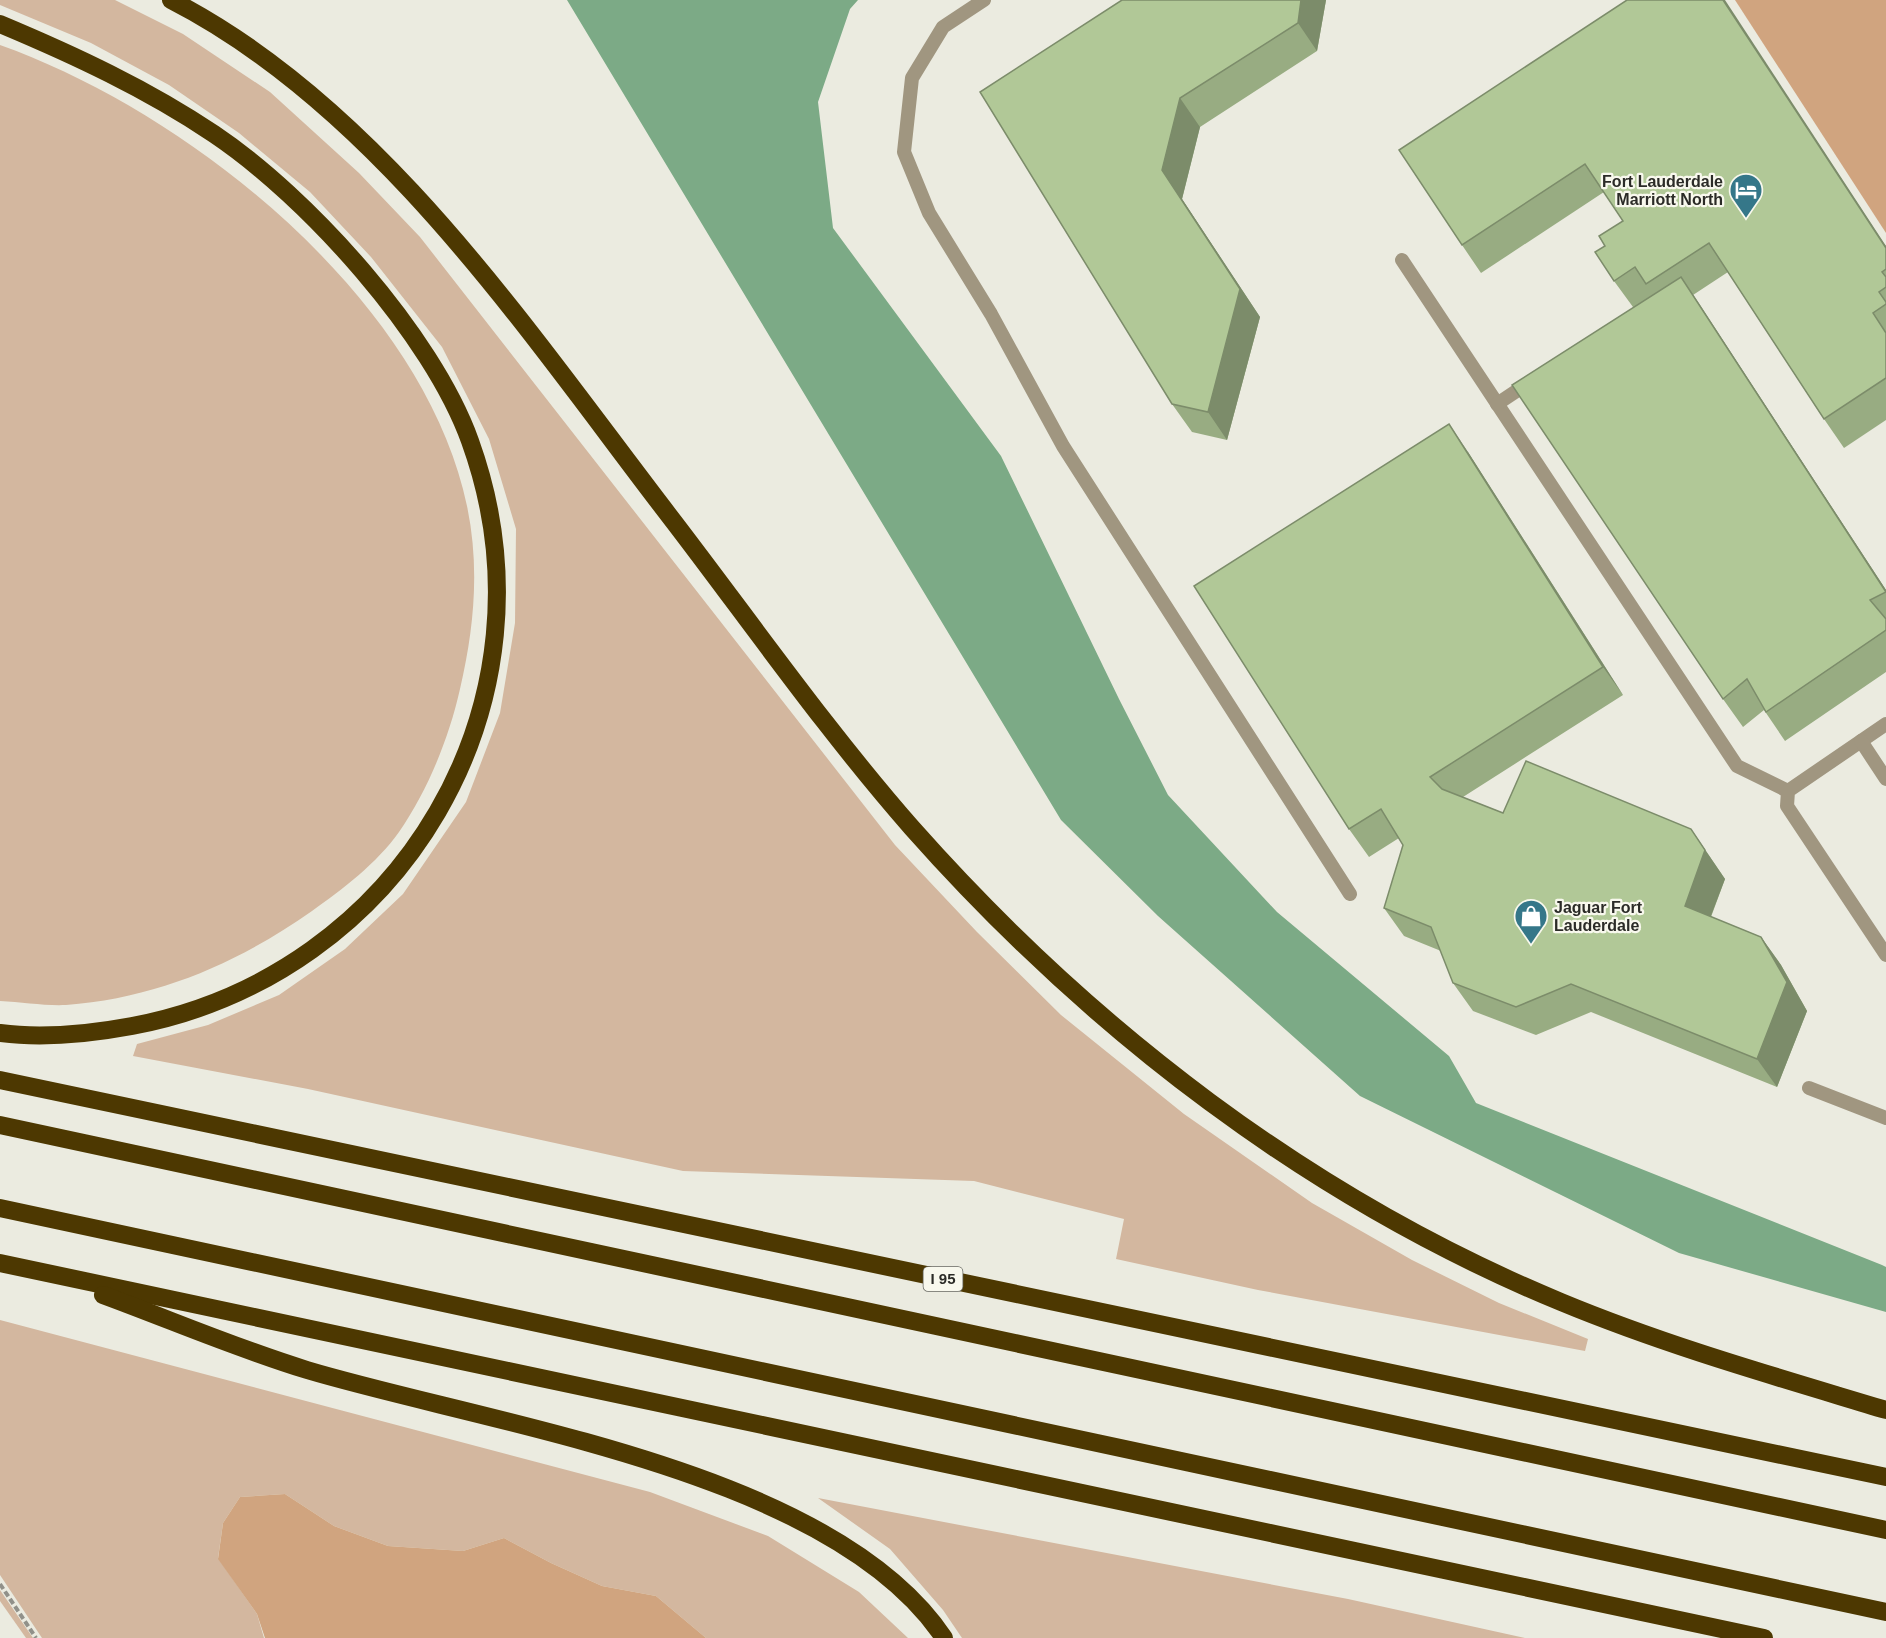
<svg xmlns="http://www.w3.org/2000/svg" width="1886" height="1638" viewBox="0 0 1886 1638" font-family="Arial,sans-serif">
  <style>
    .green { fill: #d3b79f }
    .forest { fill: #d0a47f }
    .water { fill: #7caa86 }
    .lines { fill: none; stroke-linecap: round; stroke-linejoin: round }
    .path { stroke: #91918a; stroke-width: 4; stroke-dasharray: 6 3; stroke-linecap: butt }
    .service { stroke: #a09680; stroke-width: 14 }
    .motorway { stroke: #4d3801; stroke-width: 18 }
    .wall { fill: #98ac82 }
    .shaded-wall { fill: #7c8c6a }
    .building { fill: #b1c897; stroke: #7c8c6a; stroke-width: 1.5 }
    .labels { text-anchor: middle; stroke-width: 4.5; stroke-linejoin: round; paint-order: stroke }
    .shield { fill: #f8f8ed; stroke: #686862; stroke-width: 1.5 }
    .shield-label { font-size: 15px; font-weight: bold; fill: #2b2b27 }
    .poi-label { font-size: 16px; font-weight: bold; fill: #2b2b27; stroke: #f8f8ed; text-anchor: end }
  </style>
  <rect width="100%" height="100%" fill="#ebebe0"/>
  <g class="green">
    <path d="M0,0h115l68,34 87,58 89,81 61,64 475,608 82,87 84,83 123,99 128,89 100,57 87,43 89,36 -3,12 -327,-61 -142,-31 8,-40 -150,-38 -291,-10 -375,-82 -175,-33 4,-12 71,-19 71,-30 66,-46 58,-55 63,-92 34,-89 15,-90 1,-94 -27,-90 -47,-92 -71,-90 -61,-65 -71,-59 -70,-48 -78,-42 -91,-38z"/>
    <path d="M0,45c191,68 424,255 467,461 13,62 7,123 -7,183 -11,49 -32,101 -61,143 -22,31 -56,57 -87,79 -74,52 -154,87 -246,94 -21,1 -44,-3 -66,-4z"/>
    <path d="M0,1320l650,172 118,44 91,56 49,46h-202l-50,-42 -54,-10 -51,-23 -47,-25 -41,13 -75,-5 -54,-20 -49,-32 -45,3 -17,26 -5,35 39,56 7,24h-222l-42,-63z"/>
    <path d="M818,1498l530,101 177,39h-563l-19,-28 -53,-61z"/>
    <path d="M0,1590l33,48h-7l-26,-37z"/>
  </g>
  <g class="forest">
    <path d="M1735,0h151v233z"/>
    <path d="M285,1494l49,32 54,20 75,5 41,-13 47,25 51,23 54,10 50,42h-441l-8,-24 -39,-55 5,-36 17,-26z"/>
  </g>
  <path class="water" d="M567,0h291l-8,9 -32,93 15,126 168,228 118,243 49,96 109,117 172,144 27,47 406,162 4,2v45l-207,-59 -319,-157 -202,-180 -97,-96z"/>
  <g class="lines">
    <path class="path" d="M0,1584l36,54"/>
    <g class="service">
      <path d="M984,0l-41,27 -31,51 -8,74 25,61 62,101 72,132 287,448"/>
      <path d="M1402,260l335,506 51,25"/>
      <path d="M1497,404l33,-22"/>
      <path d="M1886,724l-98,67 -1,15 99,149"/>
      <path d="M1861,741l25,38"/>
      <path d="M1809,1088l77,30"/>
    </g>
    <g class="motorway">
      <path d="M171,0c211,108 361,338 503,522 78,102 153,209 238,306 179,202 399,371 649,474 106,44 216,75 325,108"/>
      <path d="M0,24c74,31 147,65 214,110 94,63 218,201 256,307 94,260 -68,534 -338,585 -43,8 -89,13 -132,7"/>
      <path d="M0,1080l1886,397"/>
      <path d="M0,1125l1886,405"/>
      <path d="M0,1208l1886,404"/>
      <path d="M0,1263l1764,375"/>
      <path d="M103,1295c68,25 135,54 204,75 184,55 526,101 637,268"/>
    </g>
  </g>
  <g class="wall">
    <path d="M1122,0h204l-9,51 -117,76 -18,72 78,118 -33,123 -35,-8 -20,-28z"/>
    <path d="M1627,0l259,246v174l-42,28 -20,-29 -96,-147 -35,23 193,295v82l-101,69 -21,-31 -21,17 -20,-28 -90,-392 -19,-26 -9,-35 18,-25 -19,-29 -123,81 -19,-28z"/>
    <path d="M1468,452l155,243 -160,102 40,16 188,16 34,50 -14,38 50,20 20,28 26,46 -30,76 -186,-75 -55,23 -63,-24 -20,-28 -12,-32 -37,-15 -20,-28 19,-63 -4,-7 -30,19 -20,-28z"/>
  </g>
  <g class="shaded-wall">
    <path d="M1301,0h25l-9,51 -19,-28z"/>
    <path d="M1723,0h2l161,246v2z"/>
    <path d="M1180,98l20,29 -18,72 78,118 -33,123 -19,-28 -46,-242z"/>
    <path d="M1681,277l19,28 186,285v2z"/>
    <path d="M1449,424l19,28 155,243 -20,-28z"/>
    <path d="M1691,829l34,50 -21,55 -19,-28z"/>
    <path d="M1761,937l20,28 26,46 -30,76 -20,-28z"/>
  </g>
  <g class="building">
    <path d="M1122,0h179l-3,23 -118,75 -18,72 78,119 -32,123 -36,-8 -192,-312z"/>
    <path d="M1627,0h96l163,248v21l-4,3 4,5v10l-7,5 7,10v2l-13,9 13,20v45l-62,41 -115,-176 -63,41 -11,-17 -21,14 -19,-29 10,-6 -6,-10 24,-15 -38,-57 -123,81 -63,-95z"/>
    <path d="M1681,277l205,315 -16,8 16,19v11l-120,82 -19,-33 -24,20 -211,-314z"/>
    <path d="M1449,424l154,243 -173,110 12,12 61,24 23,-52 165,68 14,21 -20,56 76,31 26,45 -30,77 -186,-75 -55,23 -63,-24 -22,-56 -47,-19 19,-63 -22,-36 -32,20 -155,-243z"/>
  </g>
  <defs>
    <g id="hotel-pin" transform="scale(1.725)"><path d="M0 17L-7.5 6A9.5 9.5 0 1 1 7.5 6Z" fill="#357789" stroke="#f8f8ed"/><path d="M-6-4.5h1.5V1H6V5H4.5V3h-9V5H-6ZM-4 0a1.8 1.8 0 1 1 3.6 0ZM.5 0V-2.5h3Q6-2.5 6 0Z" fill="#fff"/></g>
    <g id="shop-pin" transform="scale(1.725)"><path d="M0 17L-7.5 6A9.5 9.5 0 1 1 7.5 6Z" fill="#357789" stroke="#f8f8ed"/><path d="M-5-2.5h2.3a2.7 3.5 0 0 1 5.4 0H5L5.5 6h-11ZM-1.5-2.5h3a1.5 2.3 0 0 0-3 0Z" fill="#fff"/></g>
  </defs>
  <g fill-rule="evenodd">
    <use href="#hotel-pin" x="1746" y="190"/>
    <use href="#shop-pin" x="1531" y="916"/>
  </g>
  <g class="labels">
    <rect class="shield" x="923.5" y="1267" width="39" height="24" rx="4.5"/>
    <g class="shield-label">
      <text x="943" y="1284">I 95</text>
    </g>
    <g class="poi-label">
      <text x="1723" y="187">Fort Lauderdale<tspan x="1723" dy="18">Marriott North</tspan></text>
      <text x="1554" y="913" text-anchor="start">Jaguar Fort<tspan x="1554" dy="18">Lauderdale</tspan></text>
    </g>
  </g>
</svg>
